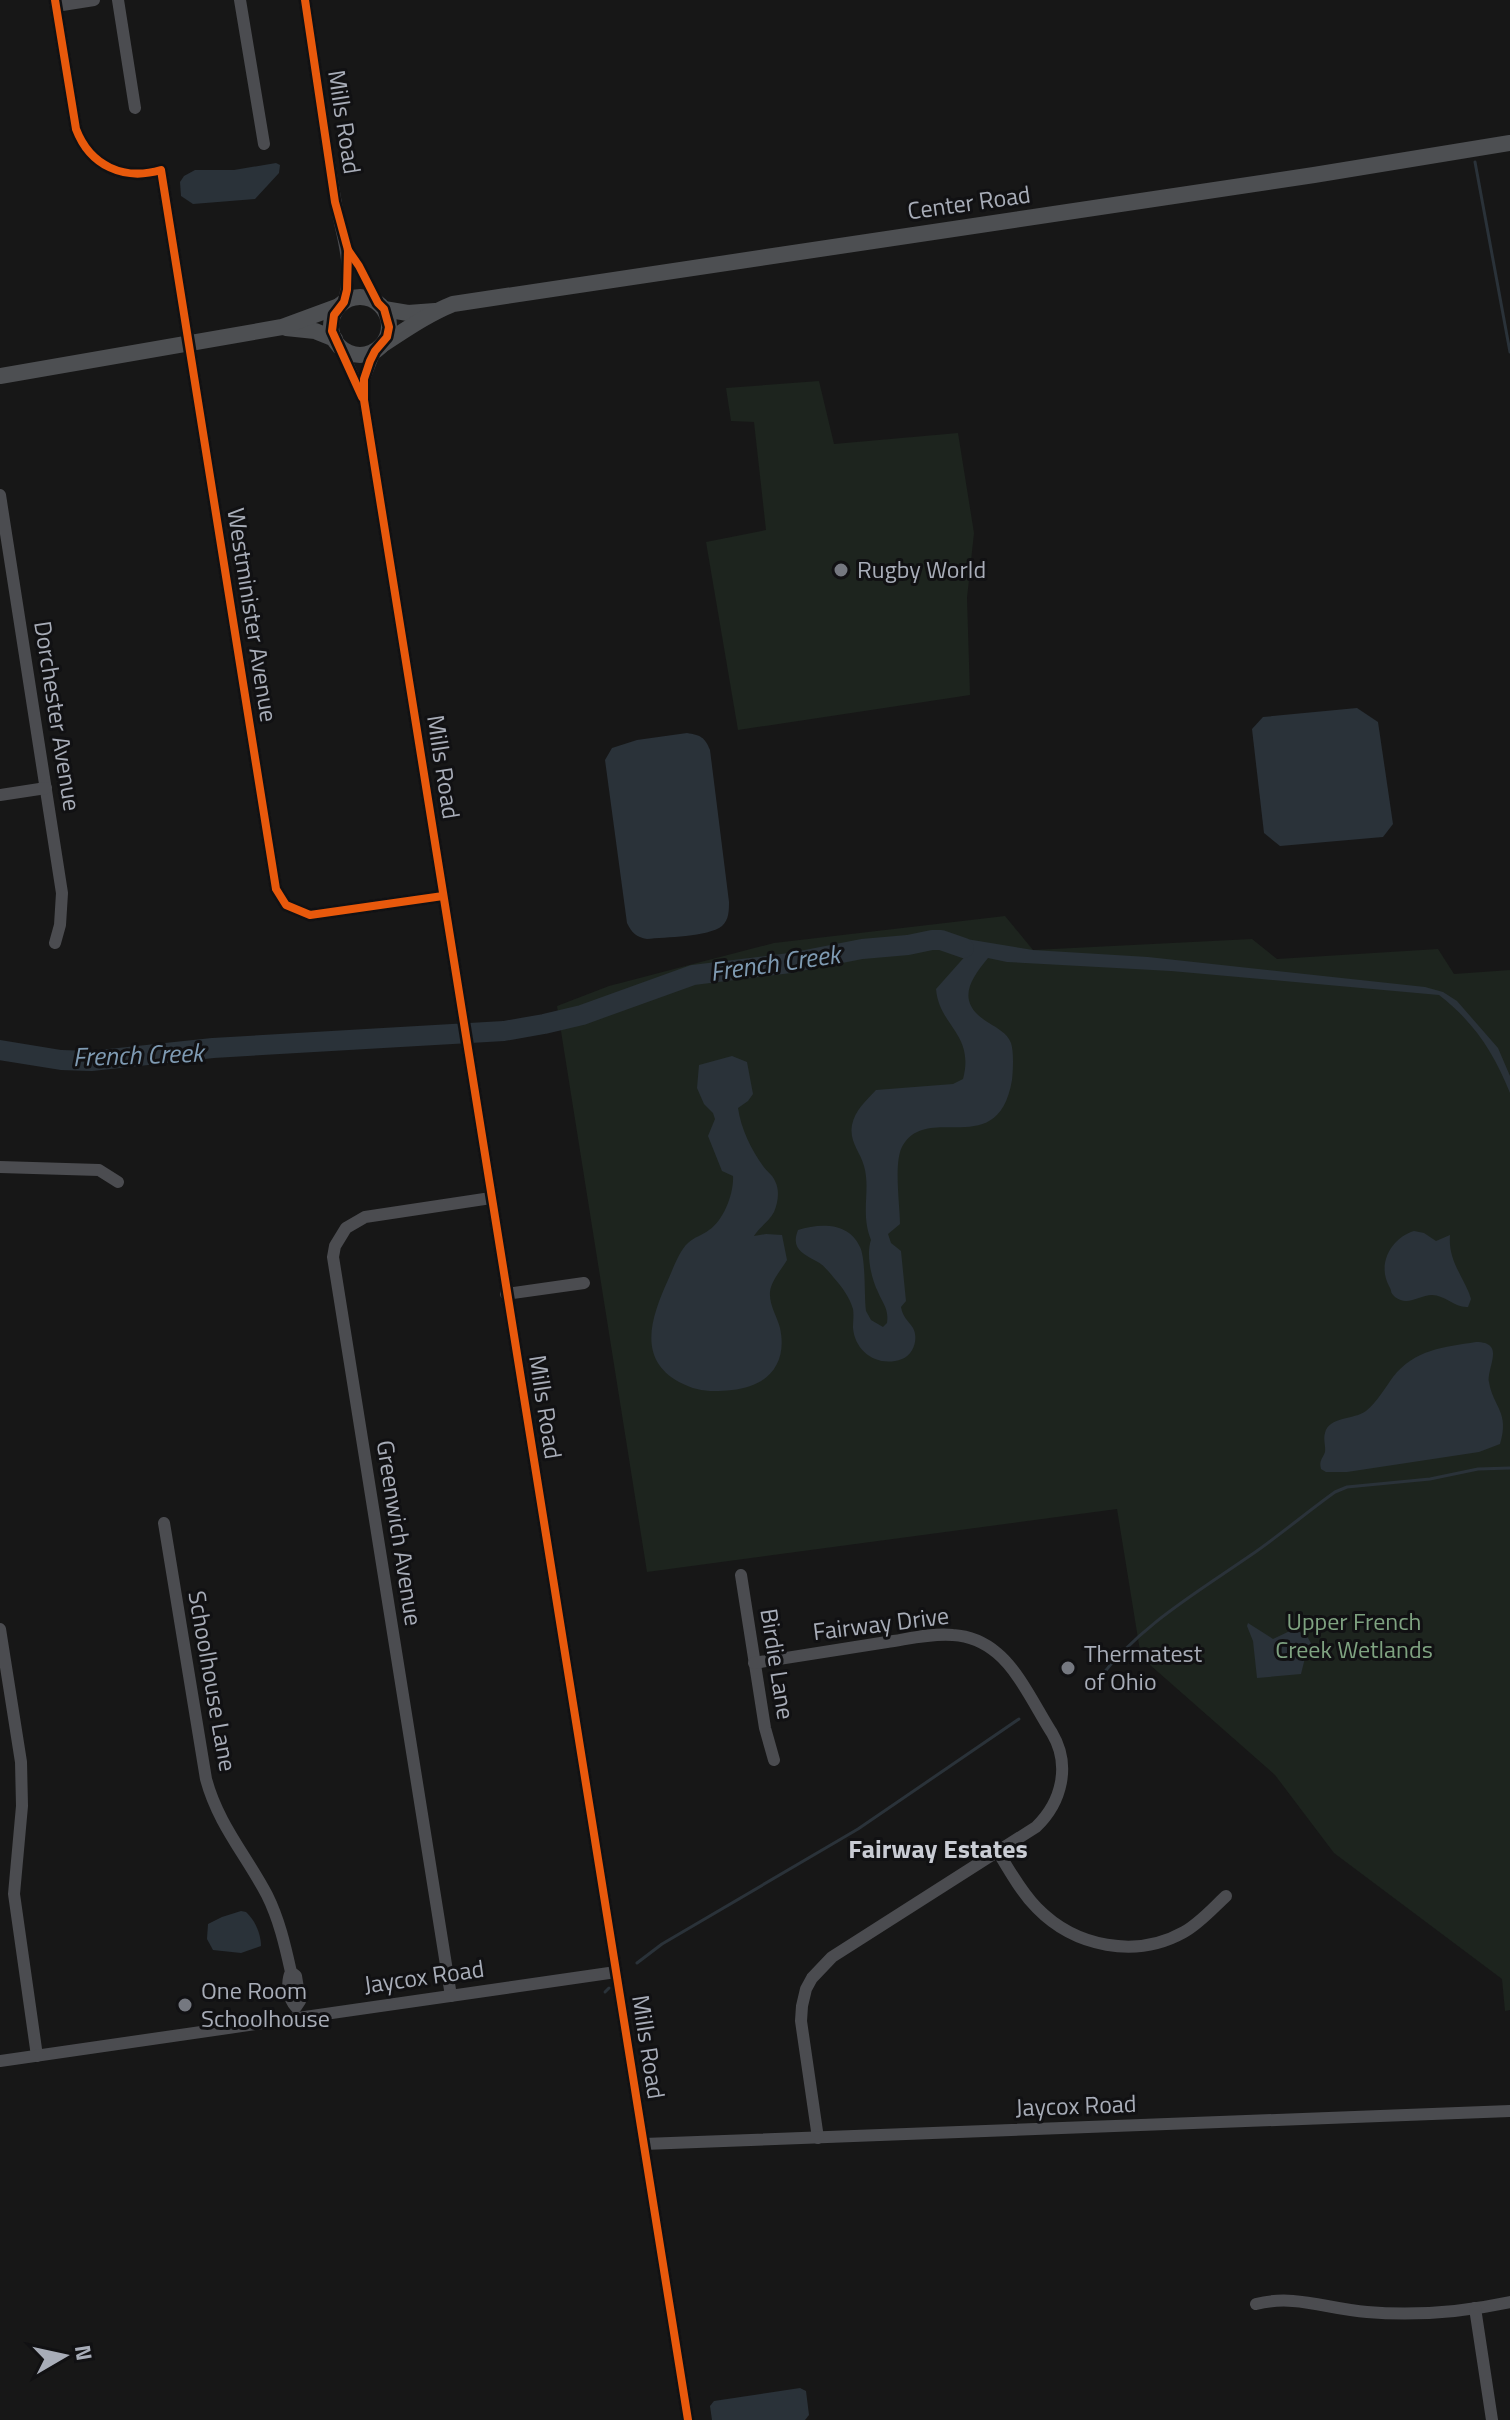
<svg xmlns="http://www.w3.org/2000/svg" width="1510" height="2420" viewBox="0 0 1510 2420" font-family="'Titillium Web',sans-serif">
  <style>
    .green { fill: #1d241e }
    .water { fill: #2a3239 }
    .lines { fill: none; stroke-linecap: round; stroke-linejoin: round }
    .stream { stroke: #2a3239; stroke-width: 3 }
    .river { stroke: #2a3239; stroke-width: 20 }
    .minor { stroke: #4b4c50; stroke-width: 12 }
    .major { stroke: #4d4f52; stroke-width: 16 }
    .cycleway-casing { stroke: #111113; stroke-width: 13 }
    .cycleway { stroke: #e8590c; stroke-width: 8 }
    .poi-dot { fill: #757880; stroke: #111113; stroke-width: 3 }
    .labels { text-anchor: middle; stroke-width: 6; stroke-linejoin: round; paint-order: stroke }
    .street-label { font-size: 24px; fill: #a8adb8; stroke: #111113 }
    .poi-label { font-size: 24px; fill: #a8adb8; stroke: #111113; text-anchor: start }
    .park-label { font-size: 24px; fill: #7fa381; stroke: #111113 }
    .water-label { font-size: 26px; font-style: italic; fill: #7f9bb3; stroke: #111113 }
    .neighbourhood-label { font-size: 26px; font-weight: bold; fill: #c9ccd4; stroke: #111113 }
  </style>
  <rect width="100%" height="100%" fill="#171717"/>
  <g class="green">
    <path d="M819,381l15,63 124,-11 16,100 -7,65 3,97 -232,35 -32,-188 60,-12 -12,-108 -23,-1 -5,-33z"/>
    <path d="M1005,916l28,34 219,-11 25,20 161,-10 16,25 56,-4v1040l-5,1 -3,-32 -168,-126 -59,-78 -134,-118 -24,-148 -470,63 -90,-566 52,-20 165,-43z"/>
  </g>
  <g class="water">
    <path d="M276,163l4,2 -1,8 -24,26 -62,5 -12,-8 -1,-14 4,-6 11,-6h39z"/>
    <path d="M1357,708l21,14 15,102 -10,13 -103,9 -16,-13 -12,-104 11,-12z"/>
    <path d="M687,733c13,2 18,4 23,17l19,152c0,8 0,18 -7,24 -14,11 -57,11 -75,13 -11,-2 -15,-6 -20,-16l-22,-163 7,-12 25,-8z"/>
    <path d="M942,935l91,15 115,7 277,30 18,5 14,9 41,47 12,28v17c-16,-40 -36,-71 -71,-98l-268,-24 -164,-9 -19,-4c-20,24 -32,45 1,65 8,5 18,10 22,20 3,9 2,28 1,37 -14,82 -83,22 -109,65 -10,16 -3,59 -3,79l-12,10 3,9 10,8 5,50 -5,6c2,11 7,13 12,21 6,11 0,27 -11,31 -24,9 -47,-7 -49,-31 0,-7 1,-12 0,-19 -3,-11 -11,-22 -19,-31 -5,-6 -11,-14 -18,-17 -15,-8 -25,-13 -18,-31 22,-7 51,-8 62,17 6,12 4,49 6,64l5,9 12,7 4,-4c2,-14 -4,-19 -9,-31 -7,-14 -12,-38 -7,-52 -11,-27 0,-50 -7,-74 -4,-15 -15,-24 -12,-41 3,-15 14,-24 24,-35l77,-6 10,-5c12,-45 -24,-53 -27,-90l32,-36 -29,-6z"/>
    <path d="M732,1056l15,6 6,32 -5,7 -10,7c3,21 13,41 25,58 4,6 10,9 12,15 5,9 3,22 -1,31 -5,10 -15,15 -20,24l12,-2 16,1 5,25c-6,10 -16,21 -17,32 -1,13 7,24 10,36 8,36 -13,59 -48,62 -21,2 -34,2 -53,-8 -43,-24 -27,-66 -11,-102 5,-11 11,-29 20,-37 6,-6 15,-8 21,-13 15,-10 25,-37 24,-54l-11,-5 -14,-35 7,-17 -2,-6 -9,-9 -7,-16 2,-23z"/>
    <path d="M1414,1231l10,2 12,8 14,-6c-2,23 10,37 19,58l2,6 -3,8c-13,1 -23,-12 -36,-12 -13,0 -24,12 -37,2 -6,-6 -2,-4 -6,-11 -12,-22 2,-48 25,-55z"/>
    <path d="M1476,1342c30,0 11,25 13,40 4,25 21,30 11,62l-21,8 -132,20h-21l-5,-3c-2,-9 1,-9 4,-17 1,-5 -2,-13 0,-19 4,-17 29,-13 41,-22 11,-9 19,-23 27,-34 22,-28 51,-30 83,-35z"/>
    <path d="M1248,1623l25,16 21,-10 13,7 6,11 -8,11 -4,16 -44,4 -4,-37 -6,-15z"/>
    <path d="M241,1911l5,1c9,8 15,22 15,34l-20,7 -28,-3 -6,-11 1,-15 14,-7z"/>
    <path d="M800,2388l6,3 3,24 -4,5h-93l-2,-14 4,-5z"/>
  </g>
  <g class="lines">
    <g class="stream">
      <path d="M1475,162l35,190"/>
      <path d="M1098,1680c41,-54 98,-87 153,-125 29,-20 56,-43 84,-63l12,-5 83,-8 48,-10 32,-1"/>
      <path d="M637,1963l25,-19 196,-115 161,-110"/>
      <path d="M605,1992l4,-4"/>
    </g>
    <path class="river" d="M0,1050l61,10 30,1 122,-13 291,-17 40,-7 38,-9 111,-40 97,-12 72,-14 46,-4 24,-5h9l23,8"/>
    <g class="minor">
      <path d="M55,0l21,129c14,37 48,52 85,41l115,719 10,16 24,10 133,-19"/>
      <path d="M118,0l17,108"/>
      <path d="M240,0l24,144"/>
      <path d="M305,0c10,66 19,132 30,198 6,37 19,64 9,104"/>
      <path d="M56,6l38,-6"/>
      <path d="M348,250l11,16 19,37"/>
      <path d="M340,346l21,49"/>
      <path d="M375,351l-11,28v21l324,2020"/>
      <path d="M0,495l62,398 -2,32 -5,18"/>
      <path d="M0,795l46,-7"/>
      <path d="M0,1167l99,3 19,12"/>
      <path d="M506,1294l78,-11"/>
      <path d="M164,1523l42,256c12,45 40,76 61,116 12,24 18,50 24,77l5,4 4,25 -4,6c-8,-8 -10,-25 -5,-35"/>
      <path d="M741,1575l24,153 9,32"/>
      <path d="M0,1629l21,133 1,44 -8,88 23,162"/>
      <path d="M754,1663c44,-7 88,-14 133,-21 21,-3 44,-9 66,-7 17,1 31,7 44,18 22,18 39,55 55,80 19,32 10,69 -16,94l-204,130 -20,21 -6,11 -4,17 -1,15 17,117"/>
      <path d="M998,1852c12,19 23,40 39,56 38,39 99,51 147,24 16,-9 29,-24 42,-36"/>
      <path d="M451,1996l-118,-739 2,-11 11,-18 19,-11 126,-19"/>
      <path d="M0,2061l616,-89"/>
      <path d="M644,2144l866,-33"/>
      <path d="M1256,2304c39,-10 71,5 111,8 48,4 96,0 143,-10"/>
      <path d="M1475,2308l17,112"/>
    </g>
    <g class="major">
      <circle cx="360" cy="326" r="29"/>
      <path d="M384,309l24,4 27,-2"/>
      <path d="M286,328l29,3 20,8"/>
      <path d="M382,345c23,-15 46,-31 71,-41l861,-129 196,-32"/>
      <path d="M0,376l282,-49 57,-21"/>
    </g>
    <g class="cycleway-casing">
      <g id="cycleway">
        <path d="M55,0l21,129c14,37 48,52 85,41l115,719 10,16 24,10 133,-19"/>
        <path d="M305,0l30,202 13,48 -1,40 -3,12 -10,13 -2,16 30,66"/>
        <path d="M348,250l11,16 19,37 6,6 5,18 -2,10 -12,14 -5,10 -6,18v21l324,2020"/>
      </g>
    </g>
    <use href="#cycleway" class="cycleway"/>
  </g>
  <g class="poi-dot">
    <circle cx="841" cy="570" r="8"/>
    <circle cx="1068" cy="1668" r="8"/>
    <circle cx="185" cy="2005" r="8"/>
  </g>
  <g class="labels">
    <g class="street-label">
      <text transform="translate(344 122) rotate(81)" y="8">Mills Road</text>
      <text transform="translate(969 203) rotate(-8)" y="8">Center Road</text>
      <text transform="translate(252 615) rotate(81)" y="8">Westminister Avenue</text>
      <text transform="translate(57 716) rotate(81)" y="8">Dorchester Avenue</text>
      <text transform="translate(443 767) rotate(81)" y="8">Mills Road</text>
      <text transform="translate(545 1407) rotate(81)" y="8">Mills Road</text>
      <text transform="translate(399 1533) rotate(81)" y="8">Greenwich Avenue</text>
      <text transform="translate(881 1624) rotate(-7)" y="8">Fairway Drive</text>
      <text transform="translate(777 1664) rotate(81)" y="8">Birdie Lane</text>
      <text transform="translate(212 1681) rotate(80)" y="8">Schoolhouse Lane</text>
      <text transform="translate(424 1977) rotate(-8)" y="8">Jaycox Road</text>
      <text transform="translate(648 2047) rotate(81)" y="8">Mills Road</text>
      <text transform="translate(1076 2106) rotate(-2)" y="8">Jaycox Road</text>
    </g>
    <g class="poi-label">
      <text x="857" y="578">Rugby World</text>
      <text x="1084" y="1662">Thermatest<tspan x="1084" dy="28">of Ohio</tspan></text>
      <text x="201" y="1999">One Room<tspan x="201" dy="28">Schoolhouse</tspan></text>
    </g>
    <g class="park-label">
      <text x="1354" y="1630">Upper French<tspan x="1354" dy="28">Creek Wetlands</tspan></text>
    </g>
    <g class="water-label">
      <text transform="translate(775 963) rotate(-8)" y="9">French Creek</text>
      <text transform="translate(138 1055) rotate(-2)" y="9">French Creek</text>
    </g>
    <g class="neighbourhood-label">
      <text x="938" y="1858">Fairway Estates</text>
    </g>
  </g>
  <g transform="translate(64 2356) rotate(81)" stroke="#111113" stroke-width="6" paint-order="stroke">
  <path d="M0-6L14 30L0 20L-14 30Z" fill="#a8adb8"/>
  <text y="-12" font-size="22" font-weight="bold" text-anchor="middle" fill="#a8adb8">N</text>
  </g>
</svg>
